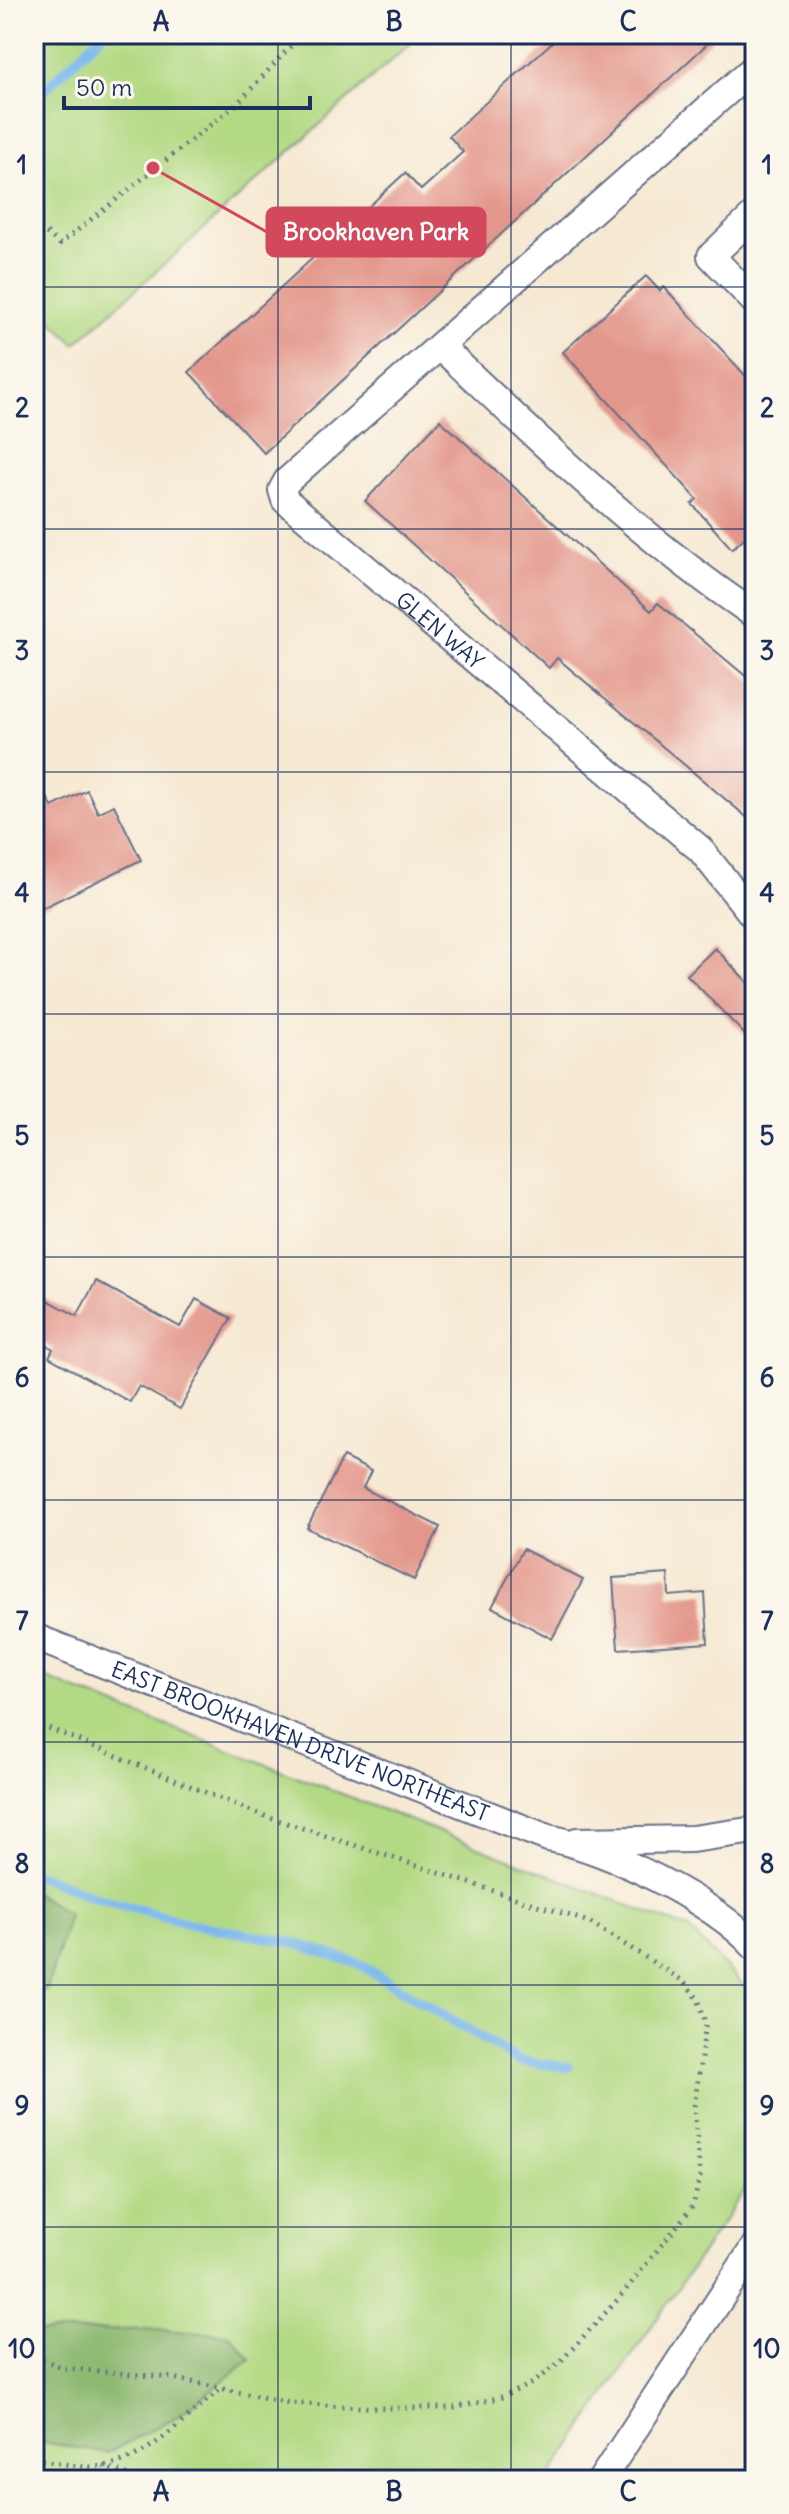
<svg xmlns="http://www.w3.org/2000/svg" width="789" height="2514" viewBox="0 0 789 2514" font-family="Delius,sans-serif">
  <style>
    .green { fill: #b2d983; stroke: #668470; stroke-width: 2 }
    .forest { fill: #8db971; stroke: #547468; stroke-width: 2 }
    .lines { fill: none; stroke-linecap: round; stroke-linejoin: round }
    .stream { stroke: #79b7ec; stroke-width: 10 }
    .building { fill: #e3968b }
    .street-casing { stroke: #687087; stroke-width: 30 }
    .path { stroke: #687087; stroke-width: 5; stroke-dasharray: 2 6; stroke-linecap: butt }
    .street { stroke: #fff; stroke-width: 26 }
    .grid { fill: none; stroke: #1b2f5e; stroke-width: 2; stroke-opacity: 0.55 }
    .labels { text-anchor: middle; stroke-width: 6; stroke-linejoin: round; paint-order: stroke }
    .street-label { font-size: 22px; fill: #1b2f5e; stroke: #fbf7ec }
    .leader { fill: none; stroke: #d1495b; stroke-width: 3 }
    .callout-dot { fill: #d1495b; stroke: #fbf7ec; stroke-width: 3 }
    .callout { fill: #d1495b; stroke: #d1495b; stroke-width: 3 }
    .callout-label { font-size: 24px; text-anchor: middle; font-weight: bold; fill: #fff }
    .neatline { fill: none; stroke: #1b2f5e; stroke-width: 3 }
    .grid-label { font-size: 26px; text-anchor: middle; font-weight: bold; fill: #1b2f5e }
  </style>
  <rect width="100%" height="100%" fill="#fbf7ec"/>
  <filter id="ink" filterUnits="userSpaceOnUse"><feTurbulence type="fractalNoise" baseFrequency=".0125" numOctaves="2"/><feDisplacementMap in="SourceGraphic" scale="16" xChannelSelector="R" yChannelSelector="G"/><feConvolveMatrix kernelMatrix="1 2 1 2 8 2 1 2 1" color-interpolation-filters="sRGB"/></filter>
  <filter id="wash" filterUnits="userSpaceOnUse"><feTurbulence type="fractalNoise" baseFrequency=".006" numOctaves="4" result="noise"/><feDisplacementMap in="SourceGraphic" scale="32" xChannelSelector="R" yChannelSelector="G"/><feGaussianBlur stdDeviation="1.8" result="paint"/><feColorMatrix in="noise" values="0 0 0 0 0 0 0 0 0 0 0 0 0 0 0 0 0 1.4 0 .05"/><feComposite in="paint" operator="in"/></filter>
  <g filter="url(#wash)">
    <rect width="100%" height="100%" fill="#f6e9d3"/>
    <g class="green">
      <path d="M34,34h387l-346,310 -41,-41z"/>
      <path d="M34,1674l655,255 66,68v178l-208,305h-513z"/>
    </g>
    <g class="forest">
      <path d="M34,1892l35,23 -22,74 -13,7z"/>
      <path d="M150,2329l80,6 21,24 -75,58 -68,36 -74,-12v-108z"/>
    </g>
    <g class="lines">
      <g class="stream">
        <path d="M34,100l68,-66"/>
        <path d="M34,1873l60,24 97,27 100,18 68,22 161,97 48,6"/>
      </g>
    </g>
    <g id="blocks">
      <g class="building">
        <path d="M561,34h157l-454,419 -75,-81 216,-199 16,17 42,-38 -14,-16z"/>
        <path d="M646,276l14,15 4,-4 91,99v142l-23,21 -40,-45 5,-5 -134,-147z"/>
        <path d="M440,420l211,191 7,-8 97,81v140l-198,-166 -8,10 -184,-167z"/>
        <path d="M34,771l18,36 35,-17 11,23 16,-8 27,55 -107,52z"/>
        <path d="M715,948l40,42v55l-68,-70z"/>
        <path d="M96,1281l84,46 16,-28 35,19 -51,91 -41,-23 -9,16 -81,-45 4,-8 -19,-11v-22l10,-18 33,18z"/>
        <path d="M343,1457l28,14 -8,17 77,39 -26,53 -107,-52z"/>
        <path d="M523,1549l60,31 -31,59 -60,-32z"/>
        <path d="M668,1574l1,22 36,-3 3,50 -90,6 -5,-71z"/>
      </g>
    </g>
  </g>
  <g filter="url(#ink)">
    <use href="#blocks" fill-opacity="0" stroke="#687087" stroke-width="2"/>
    <g class="lines">
      <g class="street-casing">
        <g id="street">
          <path id="s1" d="M755,67l-468,414 -5,9 3,10 415,349 55,69"/>
          <path d="M755,214l-44,42 44,46"/>
          <path d="M440,346c100,95 200,192 315,269"/>
          <path id="s2" d="M34,1637l514,201c59,10 167,64 207,109"/>
          <path d="M577,1841l115,-2 63,-9"/>
          <path d="M601,2480l154,-234"/>
        </g>
      </g>
      <g class="path">
        <path d="M34,223l26,21 177,-140 65,-70"/>
        <path d="M34,1722l222,91 333,109 94,59 15,18 8,24 -12,84 6,70 -7,29 -73,91 -60,65 -28,21 -30,14 -48,11h-75l-90,-5 -116,-25 -109,-10 -30,-12"/>
        <path d="M34,2458c26,5 55,13 80,6 40,-11 75,-50 107,-75"/>
        <path d="M103,2466l37,14"/>
        <path d="M166,2480h1"/>
      </g>
      <use href="#street" class="street"/>
    </g>
  </g>
  <path class="grid" d="M278,34v2446M511,34v2446M34,287h721M34,529h721M34,772h721M34,1014h721M34,1257h721M34,1500h721M34,1742h721M34,1985h721M34,2227h721"/>
  <g class="labels">
    <g class="street-label">
      <text dy="8" stroke="none"><textPath href="#s1" startOffset="848">GLEN WAY</textPath></text>
      <text dy="8" stroke="none"><textPath href="#s2" startOffset="286">EAST BROOKHAVEN DRIVE NORTHEAST</textPath></text>
    </g>
  </g>
  <path class="leader" d="M153 168L267 232"/>
  <circle class="callout-dot" cx="153" cy="168" r="8"/>
  <rect class="callout" x="267" y="208" width="218" height="48" rx="8"/>
  <g class="callout-label">
    <text x="376" y="240">Brookhaven Park</text>
  </g>
  <rect width="789" height="2514" fill="none" stroke="#fbf7ec" stroke-width="88"/>
  <path d="M64 96v12h246v-12" fill="none" stroke="#1b2f5e" stroke-width="4"/>
  <text x="76" y="96" font-size="24" fill="#1b2f5e" stroke="#fbf7ec" stroke-width="6" paint-order="stroke">50 m</text>
  <rect x="44" y="44" width="701" height="2426" class="neatline"/>
  <g class="grid-label">
    <text x="161" y="31">A</text>
    <text x="394" y="31">B</text>
    <text x="628" y="31">C</text>
    <text x="22" y="174">1</text>
    <text x="767" y="174">1</text>
    <text x="22" y="417">2</text>
    <text x="767" y="417">2</text>
    <text x="22" y="660">3</text>
    <text x="767" y="660">3</text>
    <text x="22" y="902">4</text>
    <text x="767" y="902">4</text>
    <text x="22" y="1145">5</text>
    <text x="767" y="1145">5</text>
    <text x="22" y="1387">6</text>
    <text x="767" y="1387">6</text>
    <text x="22" y="1630">7</text>
    <text x="767" y="1630">7</text>
    <text x="22" y="1873">8</text>
    <text x="767" y="1873">8</text>
    <text x="22" y="2115">9</text>
    <text x="767" y="2115">9</text>
    <text x="22" y="2358">10</text>
    <text x="767" y="2358">10</text>
    <text x="161" y="2501">A</text>
    <text x="394" y="2501">B</text>
    <text x="628" y="2501">C</text>
  </g>
</svg>
